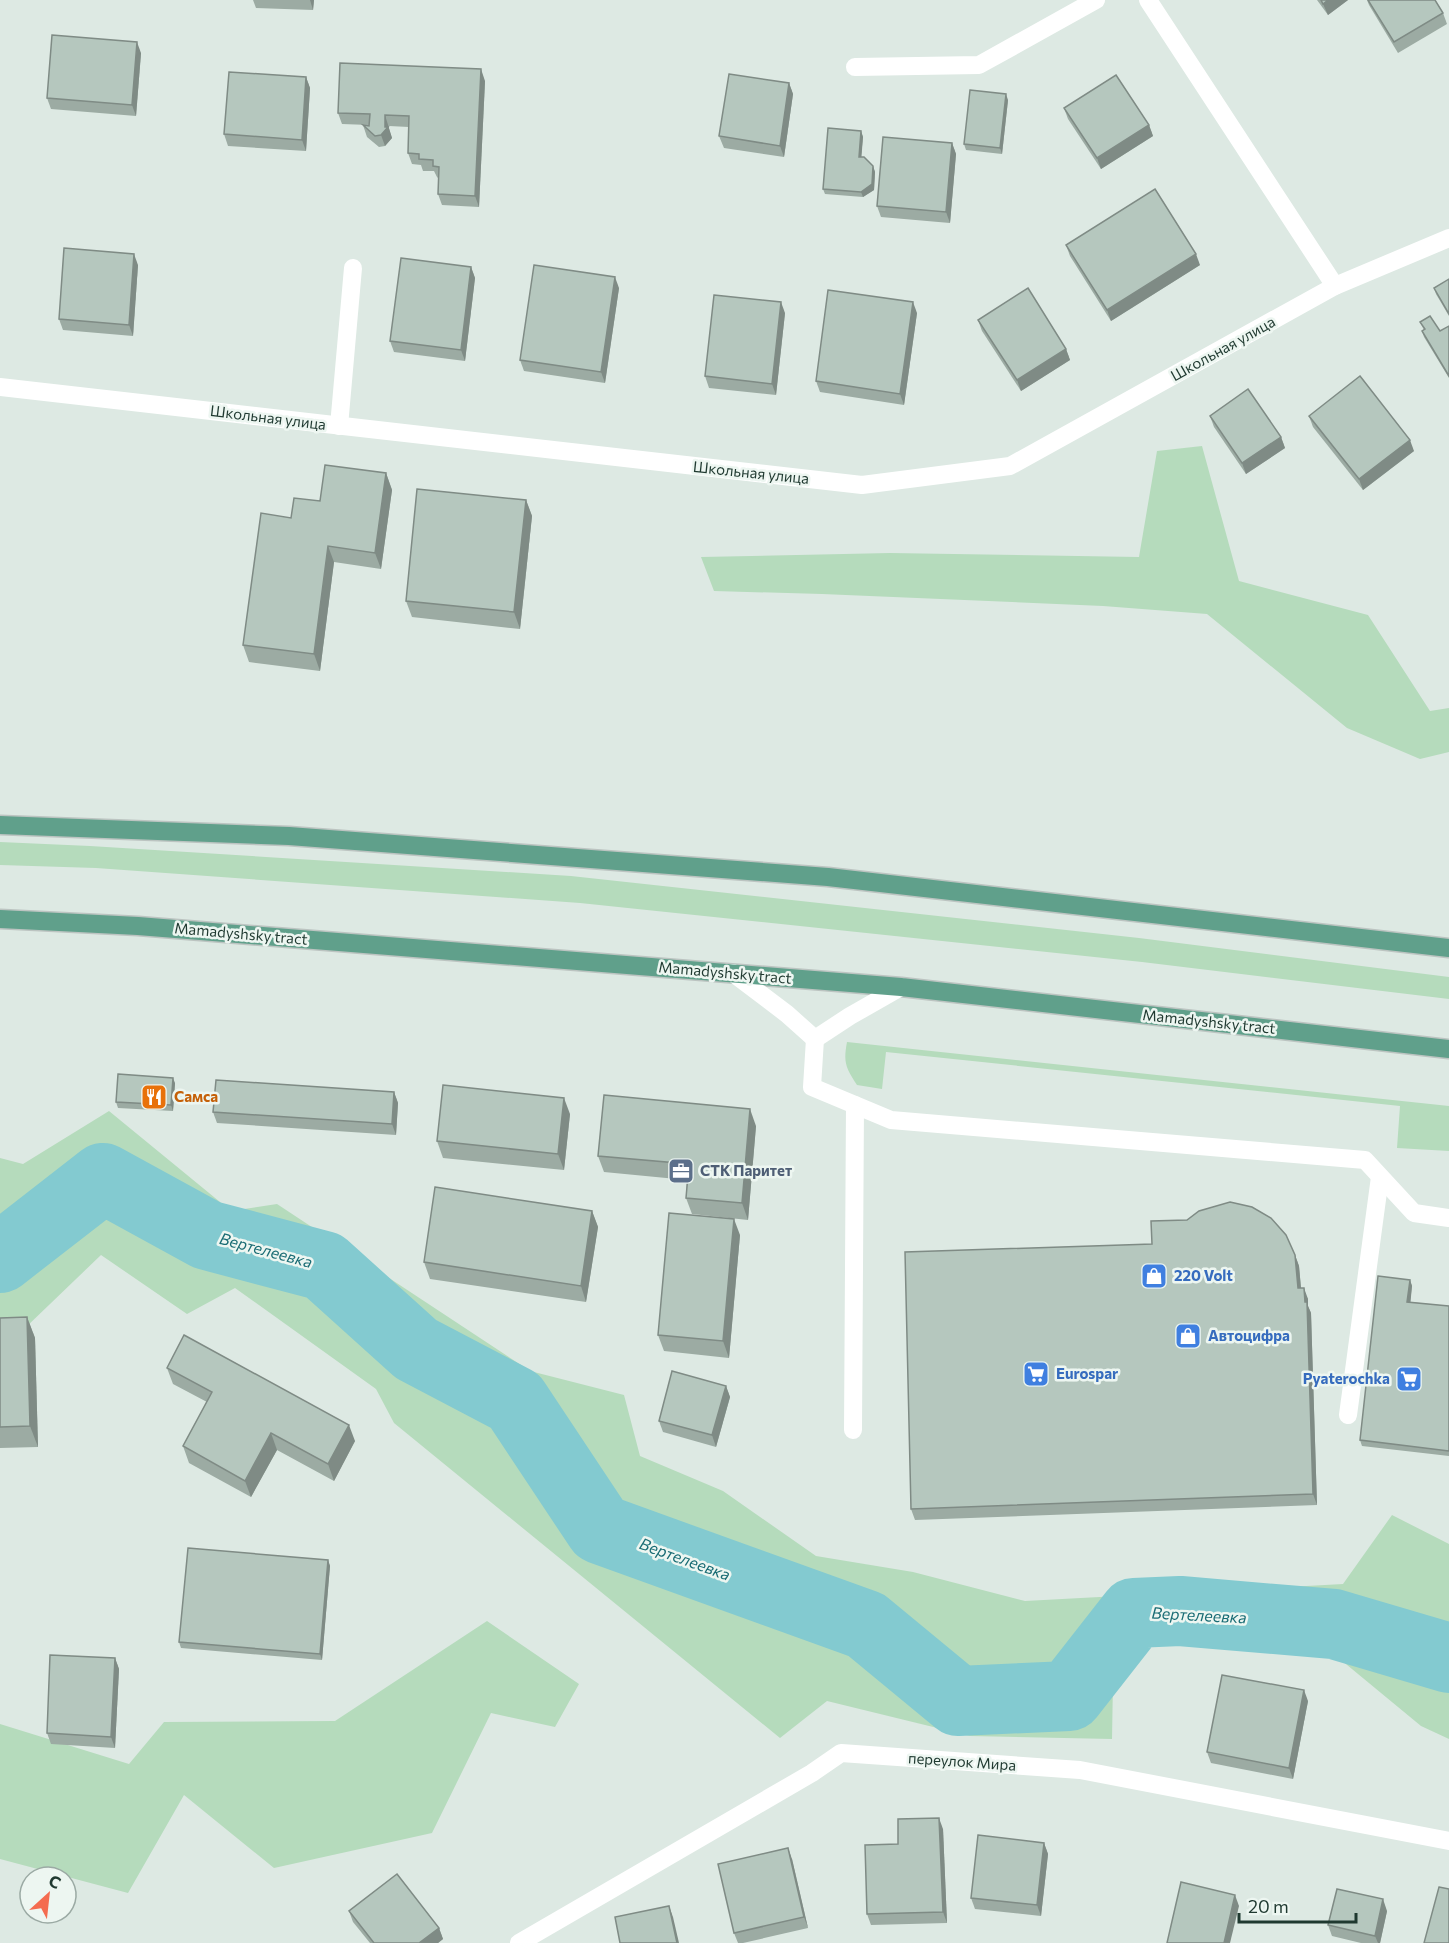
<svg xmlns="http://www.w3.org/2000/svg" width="1449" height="1943" viewBox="0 0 1449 1943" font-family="Commissioner,sans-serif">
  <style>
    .green { fill: #b5dbbc }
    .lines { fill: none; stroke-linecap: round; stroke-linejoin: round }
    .river { stroke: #83cad0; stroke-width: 70 }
    .major-casing { stroke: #bcc4c1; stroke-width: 21 }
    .minor { stroke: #fff; stroke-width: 18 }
    .major { stroke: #60a08b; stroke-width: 18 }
    .wall { fill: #9caba3 }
    .shaded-wall { fill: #7f8b85 }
    .building { fill: #b5c7be; stroke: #7f8b85; stroke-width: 1.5 }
    .labels { text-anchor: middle; stroke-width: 5; stroke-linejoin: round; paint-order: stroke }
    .street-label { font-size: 15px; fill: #1f3930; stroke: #edf6f1 }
    .food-label { font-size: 15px; font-weight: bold; fill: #c56008; stroke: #edf6f1; text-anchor: start }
    .service-label { font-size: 15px; font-weight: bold; fill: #4e5e75; stroke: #edf6f1; text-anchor: start }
    .shop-label { font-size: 15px; font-weight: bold; fill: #366cbe; stroke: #edf6f1; text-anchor: start }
    .water-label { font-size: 16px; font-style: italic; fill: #196c74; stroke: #edf6f1 }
  </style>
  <rect width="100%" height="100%" fill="#dde9e3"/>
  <g class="green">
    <path d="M1202,446l37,135 129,34 62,96 19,-3v44l-29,7 -73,-31 -140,-114 -104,-8 -281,-12 -108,-3 -13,-34 189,-4 249,4 18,-106z"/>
    <path d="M0,842l90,4 481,30 568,62 310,39v22l-307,-37 -562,-59 -484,-35 -96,-3z"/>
    <path d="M847,1042l602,64v45l-52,-3 3,-42 -514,-54 -4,37 -25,-4c-11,-17 -14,-22 -10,-43z"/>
    <path d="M109,1111l122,100 46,-7 253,167 94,24 16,61 83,35 93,65 97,16 112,29 318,-17 49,-69 57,29v195l-28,-13 -86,-71 -188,-23 -34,49 -1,58 -142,-3 -143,-35 -47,37 -386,-315 -18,-34 -141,-101 -48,26 -86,-59 -77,74 -24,1v-172l23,6z"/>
    <path d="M487,1621l92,63 -24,43 -64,-14 -59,120 -158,35 -90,-73 -56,98 -128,-34v-135l129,40 35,-42 171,-1z"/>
  </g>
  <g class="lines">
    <path class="river" d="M0,1258l103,-80 104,57 117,31 92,83 99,52 85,128 266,96 92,76 111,-5 65,-83 46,-2 154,13 115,34"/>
    <g class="major-casing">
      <g id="major">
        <path d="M0,825l289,11 539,41 621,71"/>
        <path d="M0,919l138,7 763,61 548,62"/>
      </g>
    </g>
    <g class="minor">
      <path d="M1148,0l187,286"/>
      <path d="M855,67l124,-2 117,-65"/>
      <path d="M0,387l862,98 148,-19 325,-180 114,-48"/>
      <path d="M339,426l14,-158"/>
      <path d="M733,973l54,41 28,25"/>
      <path d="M815,1039l-3,48 79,33 474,40 49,53 35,5"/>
      <path d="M815,1039l35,-23 51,-29"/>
      <path d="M1348,1415l32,-238"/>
      <path d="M853,1430l2,-325"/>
      <path d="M519,1943l293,-170 29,-20 239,17 369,71"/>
    </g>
    <use href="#major" class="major"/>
  </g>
  <g class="wall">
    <path d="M253,0h61l-1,10 -57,-2z"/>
    <path d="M1317,0h31l-20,15z"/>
    <path d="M1367,0h68l8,13 4,11 -49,29 -29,-48z"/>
    <path d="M141,53l-5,63 -85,-7 -4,-11z"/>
    <path d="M306,77l4,11 -4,63 -78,-5 -4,-12z"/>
    <path d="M485,81l-6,126 -37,-2 -4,-11v-16l-1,-1 -3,-6h-11l-2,-6 -9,-1 -4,-11 1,-26 -20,-1v3l3,9 -7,8 -6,1 -12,-10 -4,-12 6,1v-1l-27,-1 -4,-11z"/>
    <path d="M789,83l4,11 -9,63 -60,-9 -5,-12z"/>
    <path d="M1008,100l-6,54 -36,-4 -2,-6z"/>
    <path d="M1064,108l85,17 4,11 -52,33 -33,-50z"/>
    <path d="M861,131l2,6 -2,20 12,9 2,6 -1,18 -11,7 -38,-3 -2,-5z"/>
    <path d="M952,143l4,11 -6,69 -69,-6 -4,-11z"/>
    <path d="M1066,245l134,20 -89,56 -41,-65z"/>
    <path d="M138,265l-5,71 -70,-6 -4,-11z"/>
    <path d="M471,267l4,11 -10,83 -71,-9 -4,-11z"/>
    <path d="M1449,279v37l-13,-22 -2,-6z"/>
    <path d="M619,288l-14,95 -81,-12 -4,-11z"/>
    <path d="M785,313l-9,82 -67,-7 -4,-12z"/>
    <path d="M917,313l-13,92 -84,-13 -4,-11z"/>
    <path d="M978,320l88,29 4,11 -49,31 -39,-60z"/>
    <path d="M1420,322l20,9 9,-5v52l-25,-41 -2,-6 2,-1z"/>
    <path d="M1210,416l71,21 4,11 -39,26 -32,-47z"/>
    <path d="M1309,416l105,35 -51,39 -50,-63z"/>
    <path d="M386,473l6,17 -11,79 -47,-7 -14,109 -71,-9 -6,-17 48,-127 29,-17z"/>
    <path d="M526,500l6,16 -12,113 -108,-12 -6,-16z"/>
    <path d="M175,1083l-2,28 -55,-3 -2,-6z"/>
    <path d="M394,1092l4,11 -2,32 -179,-12 -4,-11z"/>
    <path d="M570,1114l-6,56 -121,-12 -6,-17z"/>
    <path d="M756,1126l-8,94 -56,-6 -6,-16 1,-18 -83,-8 -6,-16z"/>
    <path d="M592,1211l6,16 -12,75 -156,-23 -6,-17z"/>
    <path d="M1187,1220l108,35 4,11 2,22 7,11v7l3,7 6,192 -402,15 -4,-11 241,-265z"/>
    <path d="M740,1235l-11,123 -65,-7 -6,-16z"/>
    <path d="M1410,1280l2,6 -2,16 39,4v150l-87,-10 -2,-6z"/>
    <path d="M27,1317l8,21 3,109 -38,1v-130z"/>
    <path d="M167,1368l188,73 -21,40 -57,-31 -26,47 -62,-34 -6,-17 24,-44 -34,-18z"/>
    <path d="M726,1386l4,11 -14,50 -53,-15 -4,-11z"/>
    <path d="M328,1560l2,6 -8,94 -141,-12 -2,-6z"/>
    <path d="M115,1658l4,11 -4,79 -64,-4 -4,-11z"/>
    <path d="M1308,1701l-15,78 -82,-16 -4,-11z"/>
    <path d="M943,1829l4,94 -76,2 -4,-11 31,-70z"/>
    <path d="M1044,1843l4,11 -7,62 -66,-7 -4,-11z"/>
    <path d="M792,1859l16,69 -65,15h-5l-4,-10z"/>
    <path d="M349,1911l90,17 4,11 -5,4h-68l-17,-21z"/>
    <path d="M1387,1911l-7,32h-19l-29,-7 -4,-11z"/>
  </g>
  <g class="shaded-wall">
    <path d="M310,0h4l-1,10z"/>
    <path d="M1328,0h20l-20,15 -5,-11z"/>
    <path d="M137,42l4,11 -5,63 -4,-11z"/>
    <path d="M481,69l4,12 -6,126 -4,-11z"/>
    <path d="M306,77l4,11 -4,63 -4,-11z"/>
    <path d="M789,83l4,11 -9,63 -4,-11z"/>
    <path d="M1006,94l2,6 -6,54 -2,-6z"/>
    <path d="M385,115l7,23 -7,8 -4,-11 4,-8z"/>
    <path d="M1149,125l4,11 -52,33 -4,-11z"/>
    <path d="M861,131l2,6 -2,25 -2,-5z"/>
    <path d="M952,143l4,11 -6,69 -4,-11z"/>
    <path d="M873,166l2,6 -1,18 -11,7 -2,-5z"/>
    <path d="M134,254l4,11 -5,71 -4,-11z"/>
    <path d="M1196,254l4,11 -89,56 -4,-11z"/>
    <path d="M471,267l4,11 -10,83 -4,-11z"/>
    <path d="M615,277l4,11 -14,95 -4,-11z"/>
    <path d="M781,302l4,11 -9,82 -4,-11z"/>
    <path d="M913,302l4,11 -13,92 -4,-11z"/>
    <path d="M1066,349l4,11 -49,31 -4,-11z"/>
    <path d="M1281,437l4,11 -39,26 -4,-11z"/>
    <path d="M1410,440l4,11 -51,39 -4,-11z"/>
    <path d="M386,473l6,17 -11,79 -6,-16z"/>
    <path d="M526,500l6,16 -12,113 -6,-17z"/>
    <path d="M328,546l6,16 -14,109 -6,-17z"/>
    <path d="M173,1078l2,5 -2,28 -2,-6z"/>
    <path d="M394,1092l4,11 -2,32 -4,-11z"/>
    <path d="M564,1098l6,16 -6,56 -6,-16z"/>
    <path d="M750,1109l6,17 -8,94 -6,-17z"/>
    <path d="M592,1211l6,16 -12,75 -5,-16z"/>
    <path d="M734,1219l6,16 -11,123 -6,-17z"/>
    <path d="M1295,1255l4,11 3,34 -4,-12z"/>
    <path d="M1410,1280l2,6 -2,21 -3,-5z"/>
    <path d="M1304,1288l4,11v7l3,7 6,192 -4,-11z"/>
    <path d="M27,1317l8,21 3,109 -8,-21z"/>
    <path d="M726,1386l4,11 -14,50 -4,-12z"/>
    <path d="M349,1425l6,16 -21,40 -6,-17z"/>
    <path d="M271,1433l6,17 -26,47 -6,-16z"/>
    <path d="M328,1560l2,6 -8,94 -2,-6z"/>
    <path d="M115,1658l4,11 -4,79 -4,-11z"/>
    <path d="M1304,1690l4,11 -15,78 -4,-11z"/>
    <path d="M939,1818l4,11 4,94 -4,-11z"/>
    <path d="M1044,1843l4,11 -7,62 -4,-11z"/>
    <path d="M788,1848l4,11 16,69 -4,-11z"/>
    <path d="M1235,1895l4,11 -9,37h-6z"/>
    <path d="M1383,1899l4,12 -7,32h-2l-3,-7z"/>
    <path d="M669,1906l4,11 6,26h-2z"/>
    <path d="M439,1928l4,11 -5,4h-19z"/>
  </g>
  <g class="building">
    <path d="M1321,0h7l-5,4z"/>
    <path d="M1368,0h67l8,13 -49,29z"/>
    <path d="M52,35l85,7 -5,63 -85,-7z"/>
    <path d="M340,63l141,6 -6,127 -37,-2 1,-27 -6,-1v-6l-14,-1v-5l-11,-1 1,-37 -24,-1v12h3l-7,8 -6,1 -12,-11 6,1 1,-12 -32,-1z"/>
    <path d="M229,72l77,5 -4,63 -78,-6z"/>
    <path d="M729,74l60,9 -9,63 -61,-10z"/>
    <path d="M1116,75l33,50 -52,33 -33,-50z"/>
    <path d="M970,90l36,4 -6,54 -36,-4z"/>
    <path d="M828,128l33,3 -2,26h5l9,9 -1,18 -11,8 -38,-3z"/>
    <path d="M883,137l69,6 -6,69 -69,-6z"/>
    <path d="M1155,189l41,65 -89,56 -41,-65z"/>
    <path d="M64,248l70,6 -5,71 -70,-6z"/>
    <path d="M401,258l70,9 -10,83 -71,-9z"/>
    <path d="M534,265l81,12 -14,95 -81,-12z"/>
    <path d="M1449,279v35l-15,-26z"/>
    <path d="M1028,288l38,61 -49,31 -39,-60z"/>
    <path d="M828,290l85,12 -13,92 -84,-13z"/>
    <path d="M714,295l67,7 -9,82 -67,-8z"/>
    <path d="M1430,316l10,15 9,-5v50l-27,-45 3,-2 -5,-7z"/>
    <path d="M1360,376l50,64 -51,39 -50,-63z"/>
    <path d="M1248,389l33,48 -39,26 -32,-47z"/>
    <path d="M325,465l61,8 -11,80 -47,-7 -14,108 -71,-9 18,-132 30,5 3,-20 26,3z"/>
    <path d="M417,489l109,11 -12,112 -108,-11z"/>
    <path d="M118,1074l55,4 -2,27 -55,-3z"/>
    <path d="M216,1080l178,12 -2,32 -179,-12z"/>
    <path d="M443,1085l121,13 -6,56 -121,-13z"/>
    <path d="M604,1095l146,14 -8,94 -56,-5 3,-34 -91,-8z"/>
    <path d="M435,1187l157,24 -11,75 -157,-24z"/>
    <path d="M1230,1202l22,5 19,11 15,17 9,20 3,33h6l1,14h2l6,192 -402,15 -6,-257 247,-8 -1,-23 36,-1 12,-9z"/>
    <path d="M669,1213l65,6 -11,122 -65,-6z"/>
    <path d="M1378,1276l32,4 -3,22 42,4v145l-89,-11z"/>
    <path d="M27,1317l3,109 -30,1v-109z"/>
    <path d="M184,1335l165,90 -21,39 -57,-31 -26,48 -62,-35 29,-54 -45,-24z"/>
    <path d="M672,1371l54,15 -14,49 -53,-14z"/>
    <path d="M188,1548l140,12 -8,94 -141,-12z"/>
    <path d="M50,1655l65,3 -4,79 -64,-4z"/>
    <path d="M1222,1675l82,15 -15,78 -82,-16z"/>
    <path d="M939,1818l4,94 -76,2 -2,-69 33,-1v-25z"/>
    <path d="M978,1835l66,8 -7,62 -66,-7z"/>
    <path d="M788,1848l16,69 -70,16 -16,-69z"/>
    <path d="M397,1874l42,54 -20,15h-45l-25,-32z"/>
    <path d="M1181,1882l54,13 -11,48h-57z"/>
    <path d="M1439,1887l10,2v54h-25z"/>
    <path d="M1337,1889l46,10 -8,37 -47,-11z"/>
    <path d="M669,1906l8,37h-57l-5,-26z"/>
  </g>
  <defs>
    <g id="restaurant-square" transform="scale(1.35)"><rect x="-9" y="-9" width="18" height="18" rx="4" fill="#e8710a" stroke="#edf6f1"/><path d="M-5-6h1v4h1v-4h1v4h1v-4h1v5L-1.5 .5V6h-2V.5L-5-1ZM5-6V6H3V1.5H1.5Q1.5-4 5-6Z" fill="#fff"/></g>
    <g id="office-square" transform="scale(1.35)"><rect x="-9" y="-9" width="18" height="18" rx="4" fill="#5c6f8a" stroke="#edf6f1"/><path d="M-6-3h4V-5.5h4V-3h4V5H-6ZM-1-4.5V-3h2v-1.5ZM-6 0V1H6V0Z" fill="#fff"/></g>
    <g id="shop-square" transform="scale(1.35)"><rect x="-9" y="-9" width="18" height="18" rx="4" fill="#3f7fe0" stroke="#edf6f1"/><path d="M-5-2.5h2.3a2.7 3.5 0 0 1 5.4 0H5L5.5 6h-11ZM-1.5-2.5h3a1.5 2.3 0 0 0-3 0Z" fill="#fff"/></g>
    <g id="supermarket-square" transform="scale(1.35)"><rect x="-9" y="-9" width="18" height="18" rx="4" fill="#3f7fe0" stroke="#edf6f1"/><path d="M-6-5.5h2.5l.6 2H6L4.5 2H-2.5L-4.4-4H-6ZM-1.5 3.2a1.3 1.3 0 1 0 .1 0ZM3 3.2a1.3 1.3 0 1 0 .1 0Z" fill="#fff"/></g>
  </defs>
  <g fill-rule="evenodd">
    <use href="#restaurant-square" x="154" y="1097"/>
    <use href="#office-square" x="681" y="1171"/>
    <use href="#shop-square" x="1154" y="1276"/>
    <use href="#shop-square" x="1188" y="1336"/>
    <use href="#supermarket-square" x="1036" y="1374"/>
    <use href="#supermarket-square" x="1409" y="1379"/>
  </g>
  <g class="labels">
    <g class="street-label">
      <text transform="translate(1223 349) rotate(-29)" y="5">Школьная улица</text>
      <text transform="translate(268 418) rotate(7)" y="5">Школьная улица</text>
      <text transform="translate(751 473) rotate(6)" y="5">Школьная улица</text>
      <text transform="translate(241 934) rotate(5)" y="5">Mamadyshsky tract</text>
      <text transform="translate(725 973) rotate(5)" y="5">Mamadyshsky tract</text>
      <text transform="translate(1209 1022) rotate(6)" y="5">Mamadyshsky tract</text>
      <text transform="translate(962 1762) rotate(4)" y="5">переулок Мира</text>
    </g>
    <g class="food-label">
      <text x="174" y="1102">Самса</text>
    </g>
    <g class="service-label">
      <text x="700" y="1176">СТК Паритет</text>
    </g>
    <g class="shop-label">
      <text x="1174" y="1281">220 Volt</text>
      <text x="1208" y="1341">Автоцифра</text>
      <text x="1056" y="1379">Eurospar</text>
      <text x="1390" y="1384" text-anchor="end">Pyaterochka</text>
    </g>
    <g class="water-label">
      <text transform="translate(266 1250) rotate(15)" y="6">Вертелеевка</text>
      <text transform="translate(685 1559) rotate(20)" y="6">Вертелеевка</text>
      <text transform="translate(1199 1615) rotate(3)" y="6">Вертелеевка</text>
    </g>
  </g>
  <g transform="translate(48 1895) rotate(27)"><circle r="28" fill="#edf6f1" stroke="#9baaa4" stroke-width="1.5"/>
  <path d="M0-4.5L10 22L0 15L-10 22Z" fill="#f46c50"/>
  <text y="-9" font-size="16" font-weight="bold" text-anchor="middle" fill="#1f3930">С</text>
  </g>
  <path d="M1239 1913v9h117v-9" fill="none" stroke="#1f3930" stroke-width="3"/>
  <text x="1248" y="1913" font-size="18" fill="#1f3930" stroke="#edf6f1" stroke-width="4.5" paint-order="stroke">20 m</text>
</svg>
